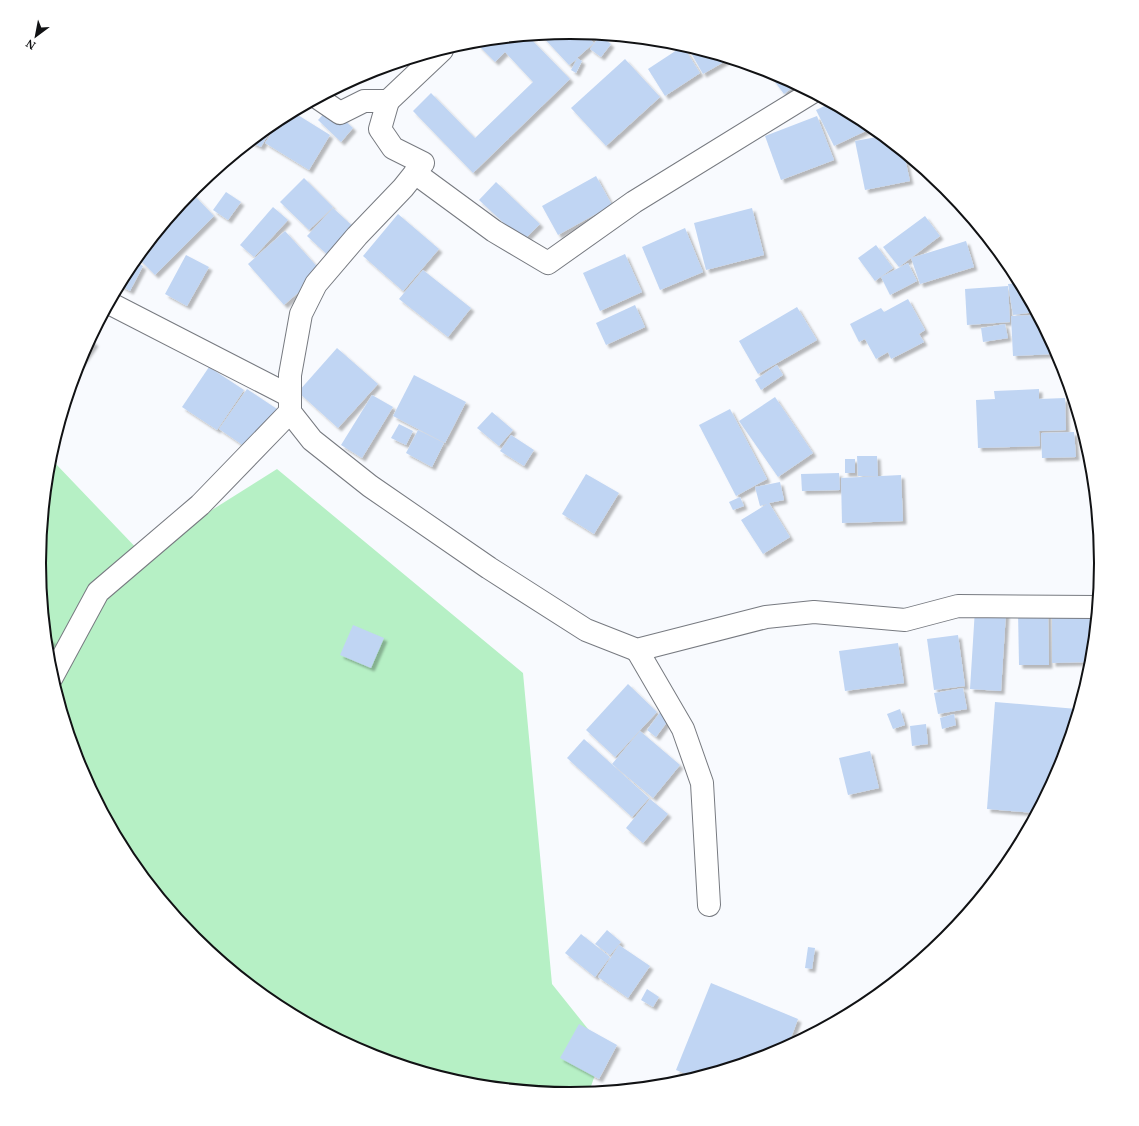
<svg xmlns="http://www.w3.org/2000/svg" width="1139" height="1126" viewBox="0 0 1139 1126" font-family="'Noto Serif',serif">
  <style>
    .green { fill: #b6f0c5 }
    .building { fill: #c0d5f3; filter: url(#shadow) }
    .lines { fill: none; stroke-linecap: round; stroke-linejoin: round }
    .street-casing { stroke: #777a80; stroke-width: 24 }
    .street { stroke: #fff; stroke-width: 22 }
    .rim { fill: none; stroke: #111214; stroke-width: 2 }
  </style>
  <defs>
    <filter id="shadow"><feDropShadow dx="3.5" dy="3.5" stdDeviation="1" flood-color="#0004"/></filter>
  </defs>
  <rect width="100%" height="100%" fill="#f8fafe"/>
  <path class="green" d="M49,460l5,2 88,92 135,-85 246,204 29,311 52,65 -15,43 -20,2 -103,-10 -100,-31 -92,-49 -80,-66 -66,-80 -49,-92 -30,-100 -10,-103z"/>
  <g class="building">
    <path d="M570,32l27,3 -6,5 3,3 -17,15 5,3 -6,12 -5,-3 6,-11 -8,6 -28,-30z"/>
    <path d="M528,36l42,43 -97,94 -60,-62 18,-18 44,45 58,-56 -28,-30 -10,10 -17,-17 5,-4z"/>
    <path d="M600,36l11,8 -10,13 -11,-8z"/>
    <path d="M683,46l17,27 -35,23 -17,-27z"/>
    <path d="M687,46l42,13 -26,15z"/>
    <path d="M625,59l35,38 -54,49 -35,-38z"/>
    <path d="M766,70l7,3 23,12 -12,9z"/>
    <path d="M831,103l34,19 7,6 -38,18 -18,-36z"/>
    <path d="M330,107l23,21 -12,14 -23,-22z"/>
    <path d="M293,112l37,23 -21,35 -44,-27 16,-25z"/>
    <path d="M817,116l17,44 -53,20 -16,-44z"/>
    <path d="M275,121h1l-15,26 -11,-5z"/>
    <path d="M882,136l22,18 6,27 -45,9 -10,-49z"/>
    <path d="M596,176l16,29 -54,30 -16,-29z"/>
    <path d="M304,178l29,29 -24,23 -29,-28z"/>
    <path d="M496,182l44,42 -17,17 -44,-41z"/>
    <path d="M191,192l23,24 -59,59 -18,-18z"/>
    <path d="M226,192l15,10 -13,18 -15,-10z"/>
    <path d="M273,207l15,13 -34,37 -14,-12z"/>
    <path d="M333,208l25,23 -26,28 -25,-23z"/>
    <path d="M752,208l12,47 -58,15 -12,-47z"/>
    <path d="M398,214l41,35 -36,42 -40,-35z"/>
    <path d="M925,216l15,20 -41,31 -16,-20z"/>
    <path d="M685,228l18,44 -43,18 -18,-43z"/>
    <path d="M285,231l37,41 -38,33 -36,-41z"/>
    <path d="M966,241l8,26 -54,17 -9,-26z"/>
    <path d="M876,245l17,23 -18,13 -17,-23z"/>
    <path d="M625,254l17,38 -42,19 -17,-38z"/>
    <path d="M186,255l23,12 -22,39 -22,-12z"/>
    <path d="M134,261l9,5 -13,25 -11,-6 9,-17z"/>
    <path d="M908,263l9,18 -27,14 -9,-18z"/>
    <path d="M423,270l48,38 -23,29 -49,-38z"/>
    <path d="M1019,283l5,9 11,20 -22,3 -5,-31z"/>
    <path d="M1008,286l2,36 -43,3 -2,-36z"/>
    <path d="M908,299l17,31 -6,4 5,8 -33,17 -3,-7 -12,7 -11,-20 -6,3 -9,-18 31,-16 3,4z"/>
    <path d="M635,305l10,22 -39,18 -10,-22z"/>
    <path d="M797,307l20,33 -59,34 -19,-33z"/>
    <path d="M1036,315l19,35v4l-42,2 -2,-40z"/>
    <path d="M1005,324l3,14 -25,4 -2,-14z"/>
    <path d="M90,339l5,4 -19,27 3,-10z"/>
    <path d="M337,348l41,36 -40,44 -40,-36z"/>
    <path d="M777,365l6,10 -22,15 -6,-10z"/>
    <path d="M209,367l35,23 -27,40 -35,-23z"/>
    <path d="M414,375l52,27 -21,41 -52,-27z"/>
    <path d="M247,389l30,20 -27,41 -31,-21z"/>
    <path d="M1039,389v10l26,-1 1,32 -27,1 1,15 -62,2 -2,-48 19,-1 -1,-8z"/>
    <path d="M372,395l21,12 -31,51 -21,-13z"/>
    <path d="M775,397l38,56 -35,24 -39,-56z"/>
    <path d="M730,409l37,70 -31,17 -37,-71z"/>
    <path d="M492,412l21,18 -14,16 -22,-18z"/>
    <path d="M399,424l14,7 -7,14 -15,-7z"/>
    <path d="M418,430l26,13 -12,24 -26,-14z"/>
    <path d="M1074,432l2,25 -34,1 -1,-25z"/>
    <path d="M511,435l23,15 -10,16 -24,-15z"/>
    <path d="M857,456h20l1,20h-20z"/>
    <rect x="845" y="459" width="10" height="14"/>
    <path d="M839,473l1,17 -38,1 -1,-17z"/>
    <path d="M586,474l33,19 -25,41 -32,-20z"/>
    <path d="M901,475l2,46 -61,2 -1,-45z"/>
    <path d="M780,482l4,18 -15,3 21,34 -27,17 -22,-34 26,-16 -7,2 -5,-19z"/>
    <path d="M740,497l4,9 -11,4 -4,-8z"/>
    <path d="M975,609l31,3 -5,79 -31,-2z"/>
    <path d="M1018,611h30l1,54h-30z"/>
    <path d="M1052,612h44l-5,50 -39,1z"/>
    <path d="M353,625l31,13 -13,30 -31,-13z"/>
    <path d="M958,635l7,51 -31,4 -7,-51z"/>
    <path d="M46,637l7,4 -6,9z"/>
    <path d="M898,643l6,40 -59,8 -6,-40z"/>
    <path d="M628,684l29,28 -42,45 -29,-27z"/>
    <path d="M963,688l4,21 -29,5 -4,-21z"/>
    <path d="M995,702l82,7 -17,57 -25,47 -48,-4z"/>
    <path d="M900,709l5,16 -12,4 -6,-15z"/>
    <path d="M661,711l9,7 -14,19 -9,-7z"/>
    <path d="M954,714l2,11 -14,4 -2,-11z"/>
    <path d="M926,724l2,20 -16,2 -2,-20z"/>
    <path d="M640,731l40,34 -27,33 -41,-34z"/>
    <path d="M584,739l65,59 -17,19 -65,-59z"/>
    <path d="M870,751l9,37 -31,7 -9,-37z"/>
    <path d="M650,799l18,15 -25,29 -17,-15z"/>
    <path d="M607,930l14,12 -11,13 -15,-11z"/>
    <path d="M581,934l29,23 -15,20 -30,-24z"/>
    <path d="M619,945l31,21 -22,32 -30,-21z"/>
    <path d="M808,947l7,1 -3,21 -7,-1z"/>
    <path d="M711,983l87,36 -10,27 -16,8 -78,23 -18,-7z"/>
    <path d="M647,989l12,8 -6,10 -12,-7z"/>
    <path d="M579,1024l38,21 -18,34 -39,-21z"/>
  </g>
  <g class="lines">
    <g class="street-casing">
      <g id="street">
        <path d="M318,98l22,15 24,-12h24l54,-51"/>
        <path d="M388,101l-8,28 13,19 30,15 -20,25 -46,48 -41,48 -15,30 -11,61v37l22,28 58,46 119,82 97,62 51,20 129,-33 48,-5 91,8 53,-14 138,1"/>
        <path d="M415,173l79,58 54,32 86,-61 177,-109"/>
        <path d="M109,303l181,93"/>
        <path d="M637,650l46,79 19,54 7,122"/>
        <path d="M52,677l46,-85 102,-87 90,-93"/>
      </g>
    </g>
    <use href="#street" class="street"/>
  </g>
  <path d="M0 0H1139V1126H0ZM46 563a524 524 0 1 1 1048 0a524 524 0 1 1-1048 0Z" fill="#fff" fill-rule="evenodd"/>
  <path class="rim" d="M46 563a524 524 0 1 1 1048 0a524 524 0 1 1-1048 0Z"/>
  <g transform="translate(36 36) rotate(212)" stroke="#ffffff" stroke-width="3" paint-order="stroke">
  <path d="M0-3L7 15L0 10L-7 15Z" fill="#111214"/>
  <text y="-6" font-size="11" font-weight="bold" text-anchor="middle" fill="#111214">N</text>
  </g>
</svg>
